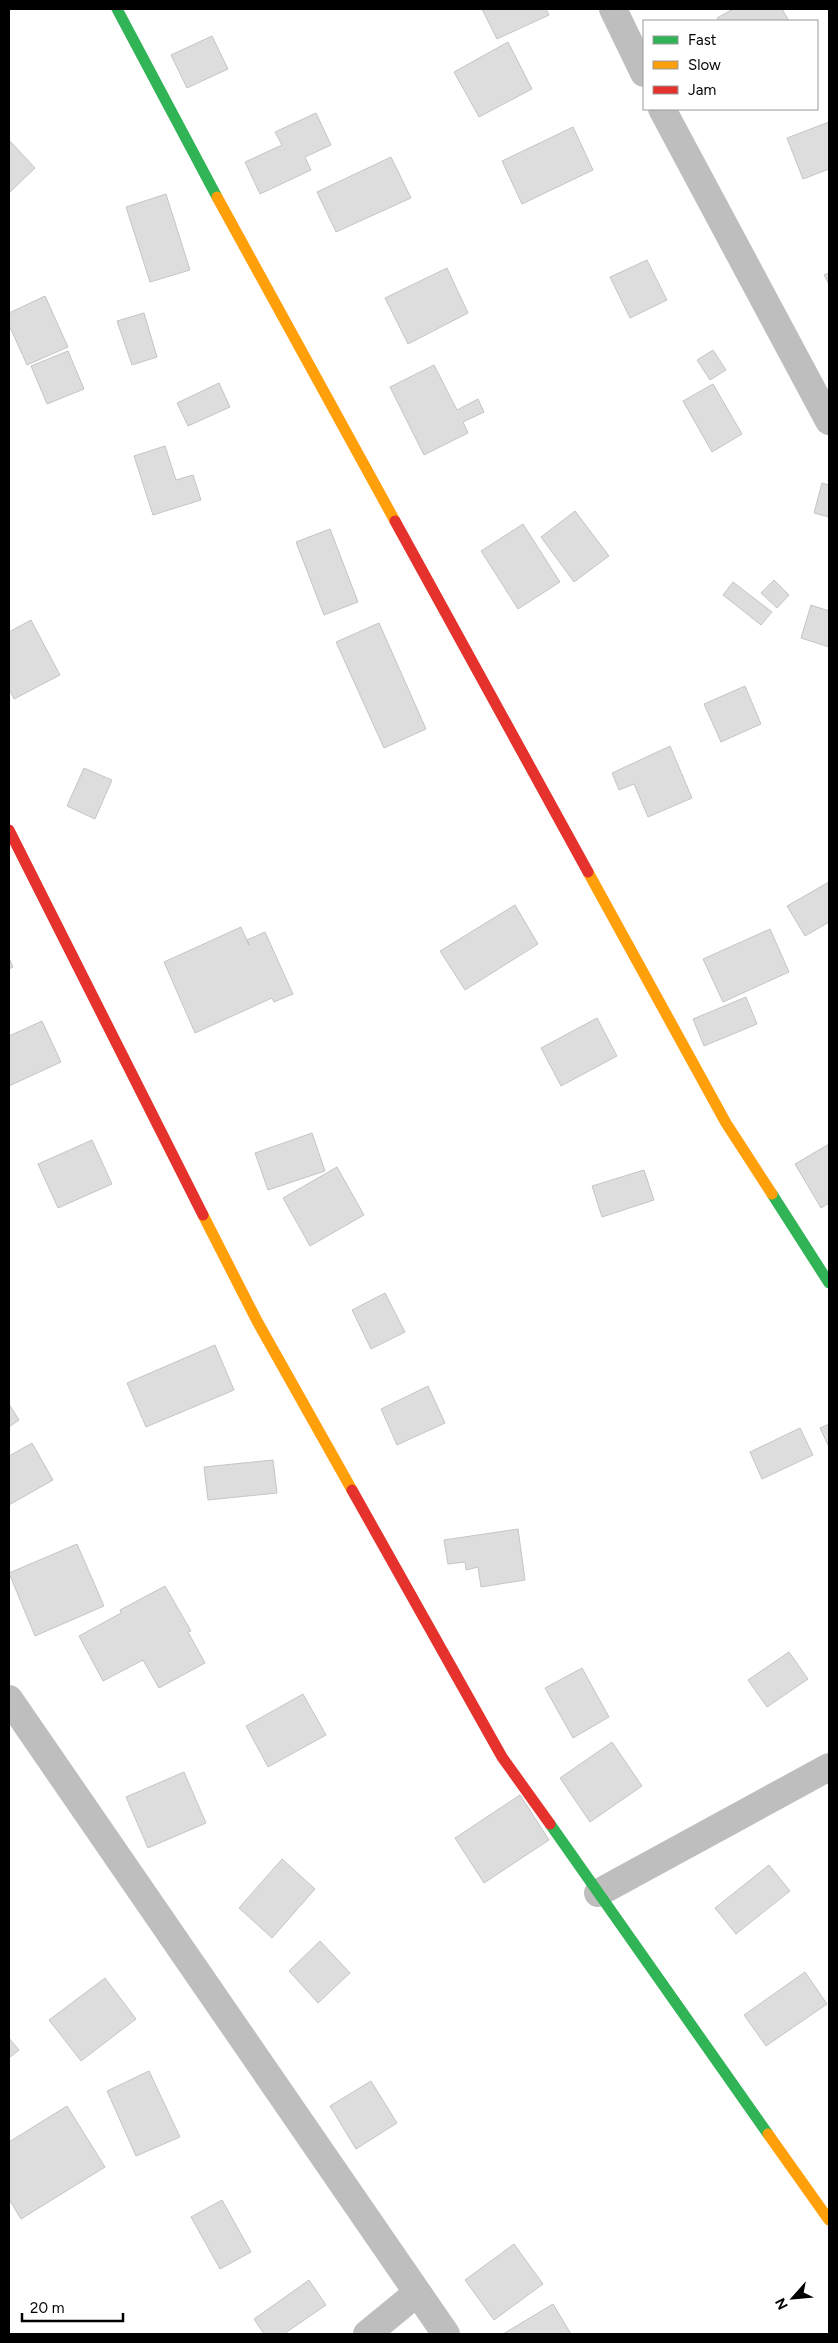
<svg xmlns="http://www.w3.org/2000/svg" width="838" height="2343" viewBox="0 0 838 2343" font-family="Figtree,sans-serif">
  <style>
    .building { fill: #ddd; stroke: #c5c5c5 }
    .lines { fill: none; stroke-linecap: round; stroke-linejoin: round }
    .street { stroke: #bebebe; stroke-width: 28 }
    .fast { stroke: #30b455; stroke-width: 11 }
    .slow { stroke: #ff9f0a; stroke-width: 11 }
    .jam { stroke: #e5322d; stroke-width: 11 }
  </style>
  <rect width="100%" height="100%" fill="#fff"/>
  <g class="building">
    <path d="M482,9h64l3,6 -52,24z"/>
    <path d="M733,9h49l7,12h-70l-2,-3z"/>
    <path d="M212,36l16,33 -41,19 -16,-33z"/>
    <path d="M508,42l24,47 -53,28 -25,-45z"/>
    <path d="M316,113l15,32 -26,12 6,13 -51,24 -15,-32 37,-17 -7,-13z"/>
    <path d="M829,122v47l-26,10 -16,-41z"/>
    <path d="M573,127l20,43 -71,34 -20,-43z"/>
    <path d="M9,140l26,28 -26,25z"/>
    <path d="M391,157l20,41 -75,34 -19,-40z"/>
    <path d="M166,194l24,76 -40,12 -24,-75z"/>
    <path d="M647,260l20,40 -37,18 -20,-41z"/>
    <path d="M447,268l21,45 -60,31 -23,-46z"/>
    <path d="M829,273v11l-5,-9z"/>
    <path d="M45,296l23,51 -41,18 -18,-40v-12z"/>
    <path d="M144,313l13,44 -25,8 -15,-44z"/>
    <path d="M713,350l13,20 -16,10 -13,-20z"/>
    <path d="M68,351l16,38 -37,15 -16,-38z"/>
    <path d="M434,365l23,45 21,-11 6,13 -21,10 5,11 -44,22 -34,-68z"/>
    <path d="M219,383l11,24 -42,19 -11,-23z"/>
    <path d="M713,384l29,50 -30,18 -29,-51z"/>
    <path d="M165,446l11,34 17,-5 8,25 -48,15 -19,-59z"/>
    <path d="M822,483l7,2v32l-15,-4z"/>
    <path d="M575,511l34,45 -35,26 -33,-45z"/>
    <path d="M523,524l37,58 -42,27 -37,-58z"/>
    <path d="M330,529l28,73 -34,13 -28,-73z"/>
    <path d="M774,580l15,15 -12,13 -16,-15z"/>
    <path d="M733,582l39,30 -11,13 -38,-30z"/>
    <path d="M811,605l18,6v36l-28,-9z"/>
    <path d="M31,620l29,55 -46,24 -5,-10v-57z"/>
    <path d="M379,623l47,106 -42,19 -48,-106z"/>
    <path d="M745,686l16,38 -40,18 -17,-38z"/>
    <path d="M670,746l22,52 -44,19 -14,-33 -15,6 -7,-17z"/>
    <path d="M84,768l28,12 -17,39 -28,-13z"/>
    <path d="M829,882v40l-24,14 -18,-30z"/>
    <path d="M515,905l23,39 -73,46 -25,-39z"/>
    <path d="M241,927l8,18 -2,-5 18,-8 28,62 -19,8 -2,-4 -77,35 -31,-71z"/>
    <path d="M770,929l19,43 -66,30 -20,-43z"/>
    <path d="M9,958l4,9 -4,2z"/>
    <path d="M746,997l11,27 -53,22 -11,-27z"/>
    <path d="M597,1018l20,38 -56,30 -20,-38z"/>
    <path d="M42,1021l19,41 -52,24v-50z"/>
    <path d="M312,1133l13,38 -57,19 -13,-37z"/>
    <path d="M92,1140l20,44 -54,24 -20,-44z"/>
    <path d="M829,1144v59l-8,5 -26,-44z"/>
    <path d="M337,1167l27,48 -54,31 -27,-48z"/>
    <path d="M644,1170l10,30 -52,17 -10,-31z"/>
    <path d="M385,1293l20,39 -34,17 -19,-39z"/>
    <path d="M215,1345l19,45 -88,37 -19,-44z"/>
    <path d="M428,1386l17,37 -48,22 -16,-36z"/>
    <path d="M9,1404l10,16 -10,7z"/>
    <path d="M829,1424v23l-9,-19z"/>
    <path d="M800,1428l13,27 -51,24 -12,-27z"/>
    <path d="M32,1443l21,37 -44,25v-49z"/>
    <path d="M273,1460l4,33 -69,7 -4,-33z"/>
    <path d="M518,1529l7,51 -44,7 -3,-20 -12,3 -1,-8 -17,2 -4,-24z"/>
    <path d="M77,1544l27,62 -69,30 -26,-63z"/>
    <path d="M165,1586l26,45 -3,1 17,31 -46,25 -16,-28 -40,21 -24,-45 42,-23 -1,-3z"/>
    <path d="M789,1652l19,27 -41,28 -19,-27z"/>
    <path d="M582,1668l27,49 -36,21 -28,-50z"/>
    <path d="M303,1694l23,41 -58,32 -22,-41z"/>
    <path d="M612,1742l30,44 -52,36 -30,-44z"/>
    <path d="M184,1772l22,51 -58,25 -22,-51z"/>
    <path d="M520,1795l29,45 -65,43 -29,-45z"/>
    <path d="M282,1859l33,30 -43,49 -33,-30z"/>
    <path d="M769,1865l21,26 -54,43 -21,-26z"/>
    <path d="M320,1941l30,32 -32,30 -29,-32z"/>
    <path d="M805,1972l22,32 -61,42 -22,-31z"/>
    <path d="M105,1978l31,41 -55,42 -32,-41z"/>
    <path d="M9,2038l10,12 -10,8z"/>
    <path d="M149,2071l31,66 -44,19 -29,-65z"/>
    <path d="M371,2081l26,42 -41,26 -26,-43z"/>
    <path d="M67,2106l38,61 -84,52 -12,-20v-57z"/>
    <path d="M222,2200l29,52 -31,17 -29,-52z"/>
    <path d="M514,2244l29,40 -49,36 -29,-40z"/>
    <path d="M309,2280l17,25 -42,29h-20l-10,-15z"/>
    <path d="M553,2304l18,30h-68z"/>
  </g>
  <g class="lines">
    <g class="street">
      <path d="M613,9l31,64"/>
      <path d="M662,109l167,312"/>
      <path d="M9,1699l437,635"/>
      <path d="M598,1893l231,-126"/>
      <path d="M367,2334l50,-41"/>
    </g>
    <g class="fast">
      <path d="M117,9l100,188"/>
      <path d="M772,1194l57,89"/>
      <path d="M550,1824l218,310"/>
    </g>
    <g class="slow">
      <path d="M217,197l178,324"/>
      <path d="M588,872l138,251 46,71"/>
      <path d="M203,1215l54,106 95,169"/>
      <path d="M768,2134l61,86"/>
    </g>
    <g class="jam">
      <path d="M395,521l193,351"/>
      <path d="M9,830l194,385"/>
      <path d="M352,1490l150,267 48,67"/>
    </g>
  </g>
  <rect width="838" height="2343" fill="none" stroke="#000000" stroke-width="20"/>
  <rect x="643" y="20" width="175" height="90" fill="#ffffff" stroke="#999999"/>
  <rect x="653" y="36" width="25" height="8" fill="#30b455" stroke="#999999"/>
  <text x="688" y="45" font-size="15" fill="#000000">Fast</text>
  <rect x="653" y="61" width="25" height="8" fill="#ff9f0a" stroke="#999999"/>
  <text x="688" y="70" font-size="15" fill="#000000">Slow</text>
  <rect x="653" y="86" width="25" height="8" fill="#e5322d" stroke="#999999"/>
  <text x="688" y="95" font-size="15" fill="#000000">Jam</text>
  <g transform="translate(793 2298) rotate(243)" stroke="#ffffff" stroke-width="4" paint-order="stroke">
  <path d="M0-4L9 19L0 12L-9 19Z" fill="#000000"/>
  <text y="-8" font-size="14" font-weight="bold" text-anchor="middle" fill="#000000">N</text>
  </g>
  <path d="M22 2313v8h101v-8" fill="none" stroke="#000000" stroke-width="2.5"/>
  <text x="30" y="2313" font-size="15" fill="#000000" stroke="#ffffff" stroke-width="4" paint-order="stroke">20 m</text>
</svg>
